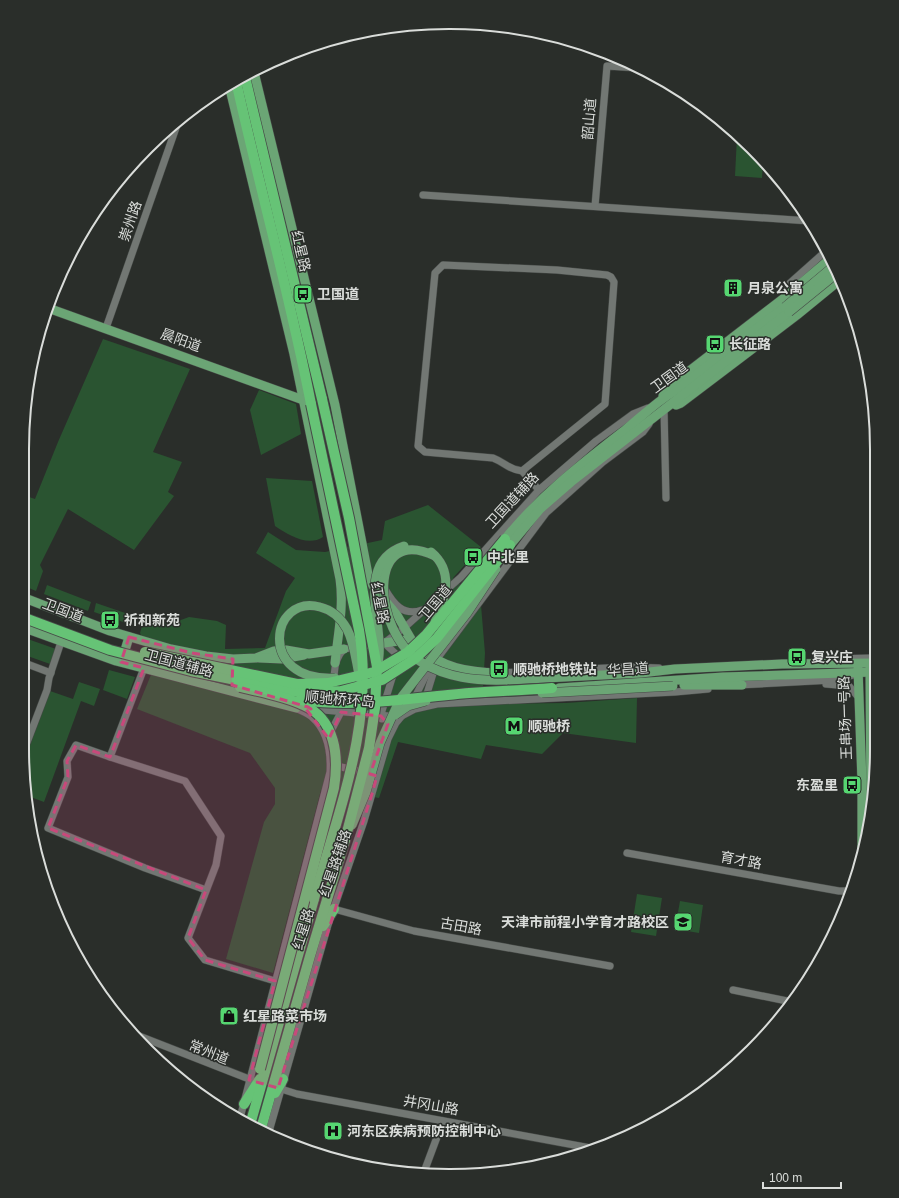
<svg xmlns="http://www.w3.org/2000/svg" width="899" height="1198" viewBox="0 0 899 1198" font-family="Arial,'Noto Sans SC',sans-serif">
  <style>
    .green { fill: #2a5431 }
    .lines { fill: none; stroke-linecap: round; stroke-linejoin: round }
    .minor-casing { stroke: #464a47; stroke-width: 8 }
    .major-casing { stroke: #464a47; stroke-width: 10 }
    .highway-casing { stroke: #464a47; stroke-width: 12 }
    .minor { stroke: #727773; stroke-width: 7 }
    .major { stroke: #6ba575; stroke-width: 9 }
    .highway { stroke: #66c376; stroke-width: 10 }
    .major-bridge-casing { stroke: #464a47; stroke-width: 10; stroke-linecap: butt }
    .highway-bridge-casing { stroke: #464a47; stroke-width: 12; stroke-linecap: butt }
    .major-bridge { stroke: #6ba575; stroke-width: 9 }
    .highway-bridge { stroke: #66c376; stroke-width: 10 }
    .marked { fill: #c8497b; fill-opacity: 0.2; stroke: #c8497b; stroke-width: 3; stroke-dasharray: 8 5; stroke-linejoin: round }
    .labels { text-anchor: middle; stroke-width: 3; stroke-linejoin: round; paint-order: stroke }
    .street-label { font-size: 14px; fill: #daddda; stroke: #2a2e2a }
    .poi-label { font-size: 14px; font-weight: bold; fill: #daddda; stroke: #2a2e2a; text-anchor: start }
    .rim { fill: none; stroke: #daddda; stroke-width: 2 }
  </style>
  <rect width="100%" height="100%" fill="#2a2e2a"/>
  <g class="green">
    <path d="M737,136l15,11 11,14 -1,17 -27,-2z"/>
    <path d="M103,339l87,30 -37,83 29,10 -14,30 6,4 -40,54 -66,-41 -28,56 3,6 -7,20 -14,-6 1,-90 12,4 23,-57z"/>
    <path d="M259,390l37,14 5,30 -40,21 -11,-45z"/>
    <path d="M266,478l46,3 11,56c-15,10 -35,-2 -48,-11z"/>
    <path d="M428,505l53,42 -28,31 28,27 4,48 -3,51 84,-1 71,-5 -1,45 -73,-10 -21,21 -56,-9 -5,14 -83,-17 -19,56 -47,-9 -11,1 -48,183 -47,-14 38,-137 11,-18v-16l-25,-35 -113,-44 18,-44 -15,-32 5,-17 25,8 19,-7 28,4 9,4 -1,24 40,-1 21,-57 9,-13 -39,-25 12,-21 28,18 29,2 57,-12 3,-19z"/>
    <path d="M47,585l44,17 -3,9 -44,-17z"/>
    <path d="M96,603l32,11 -2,9 -32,-11z"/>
    <path d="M22,637l34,12 -6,15 -28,-10z"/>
    <path d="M109,670l26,7 -8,22 -24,-9z"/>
    <path d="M79,682l21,7 -6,17 -13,-5 -37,101 -16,-6 -4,-35 26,-70 23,8z"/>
    <path d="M637,894l25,4 -6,38 -25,-4z"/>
    <path d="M680,901l23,4 -4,28 -24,-4z"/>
  </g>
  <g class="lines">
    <g class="minor-casing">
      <g id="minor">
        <path d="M473,24l6,1"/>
        <path d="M423,195l387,26"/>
        <path d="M595,206l12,-140 31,2"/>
        <path d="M784,297l6,-14 36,-32"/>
        <path d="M106,328l72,-206"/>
        <path d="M664,409l2,89"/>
        <path d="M522,471c-15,-2 -16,-8 -29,-13l-68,-6 -7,-6 17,-173 8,-8 114,5 50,5 4,2 3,5 -9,122 -83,67 17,19"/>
        <path d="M385,589c8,14 18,28 37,21"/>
        <path d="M384,643l20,-15 57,-51 78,-87 57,-49 37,-27 15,-6"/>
        <path d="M828,659l45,-1"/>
        <path d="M22,662l29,11"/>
        <path d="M144,668l-34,89 75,24 36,55 -5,29 -28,73 17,22 70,21"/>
        <path d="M499,673l130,-6 30,1"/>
        <path d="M826,684l23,2 10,12"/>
        <path d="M738,685l95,-5 20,-5"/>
        <path d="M425,700l11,-36"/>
        <path d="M413,701l15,-30 118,-158 57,-51 40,-30 6,-8"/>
        <path d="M338,707c-3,-19 -9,-43 6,-58l40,-6 11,10 2,9 -15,49v8"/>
        <path d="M312,709l88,8 15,-8 22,-5 238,-12 33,-3"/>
        <path d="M329,735l12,-23"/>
        <path d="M23,753l24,-63 2,-12 12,-36"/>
        <path d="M110,757l-34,-12 -9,16 1,16 -20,51 97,40 61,22"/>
        <path d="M333,765l34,8"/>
        <path d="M627,853l212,38h11"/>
        <path d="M334,909l80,22 196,35"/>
        <path d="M733,990l59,12"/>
        <path d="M134,1034l128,50"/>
        <path d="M278,1088l19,6 299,55"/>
        <path d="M240,1118l90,-346c1,-19 -2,-41 -18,-55 -4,-4 -11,-6 -16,-9"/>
        <path d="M268,1135l60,-210 36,-104 24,-82 8,-16 10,-12"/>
        <path d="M424,1172l19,-51"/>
      </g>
    </g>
    <g class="major-casing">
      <g id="major">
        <path d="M254,72l81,333 33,169 5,12 24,29 17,29"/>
        <path d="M229,85l65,269 46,225c4,28 -2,55 -5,84"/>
        <path d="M48,308l258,93"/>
        <path d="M663,396l8,-11 113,-87 46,-39"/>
        <path d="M676,405l5,-2 116,-88 44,-36"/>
        <path d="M505,539c36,-44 75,-74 120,-109 16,-13 30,-27 48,-38l112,-85"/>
        <path d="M510,545l30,-36 31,-27 218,-170"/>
        <path d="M22,597l88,34 61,18 35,7 27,3 23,-1 18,-7 12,-1 23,4 35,-5"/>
        <path d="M22,627l94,34 180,47"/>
        <path d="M384,643l22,-3"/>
        <path d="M418,647c24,21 50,25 81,26"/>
        <path d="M259,658l23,1 22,-4"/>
        <path d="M122,660l7,-23"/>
        <path d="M870,666l1,147"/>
        <path d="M858,668l4,114v66"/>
        <path d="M506,680l135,-7 34,-4 107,-5 91,-1"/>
        <path d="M684,685h58"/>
        <path d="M559,688l164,-11 150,-5"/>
      </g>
    </g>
    <g class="highway-casing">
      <g id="highway">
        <path d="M245,77l77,322"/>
        <path d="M236,81c24,108 54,215 75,323"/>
        <path d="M323,926l11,-17"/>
        <path d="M275,1093l8,-14"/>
        <path d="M244,1104l16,-25"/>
        <path d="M250,1125l64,-226"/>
        <path d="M260,1132l50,-176 35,-116"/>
      </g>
    </g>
    <use href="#minor" class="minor"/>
    <use href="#major" class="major"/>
    <use href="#highway" class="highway"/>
    <g class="major-bridge-casing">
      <g id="major-bridge">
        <path d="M785,307l49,-41"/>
        <path d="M789,312l48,-39"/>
        <path d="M431,552c23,19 15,45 4,70"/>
        <path d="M435,556c-69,-33 -63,76 -14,106 26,16 55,19 85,18"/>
        <path d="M378,663c8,-37 -25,-100 26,-117"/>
        <path d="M335,678c-79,4 -64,-85 -15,-71 12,3 21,11 27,22 8,15 9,34 13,50"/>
        <path d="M542,693l131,-7"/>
        <path d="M395,715l13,-9 18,-5"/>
        <path d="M352,825l14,-33 14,-49 20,-44 67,-86 29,-44"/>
      </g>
    </g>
    <g class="highway-bridge-casing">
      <g id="highway-bridge">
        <path d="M322,399l27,119 28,149 -2,41 -6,40 -24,92"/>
        <path d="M311,404l48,226c16,92 -21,182 -45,269"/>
        <path d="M22,617l88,33 81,21 98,20 19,2 33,-2 41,-11 34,-22 21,-20 73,-93"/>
        <path d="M145,652l152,32 31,-1 46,-11 34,-20 18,-17 79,-96"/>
        <path d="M240,687c21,5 44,9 63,18 33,14 36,52 31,83l-74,281"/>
        <path d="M300,700c53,7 96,0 148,-5 35,-4 69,-4 104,-7"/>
      </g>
    </g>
    <use href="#major-bridge" class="major-bridge"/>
    <use href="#highway-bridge" class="highway-bridge"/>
  </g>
  <path class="marked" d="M129,637l63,16 41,6 -1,26 76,22 3,2h-5l23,30 12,-27 40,4 7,8 -18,50 7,2 -5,18 -94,294 -29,-8 26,-99 -70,-21 -17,-22 18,-48 -158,-62 20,-51 -1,-16 9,-16 34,12 34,-89 -23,-6z"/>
  <defs>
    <g id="building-square" transform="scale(1)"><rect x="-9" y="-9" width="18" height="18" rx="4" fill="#56d671" stroke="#2a2e2a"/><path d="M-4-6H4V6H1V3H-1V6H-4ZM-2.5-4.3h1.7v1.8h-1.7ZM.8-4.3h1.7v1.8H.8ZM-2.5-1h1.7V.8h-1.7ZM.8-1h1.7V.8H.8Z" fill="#111"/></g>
    <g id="bus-square" transform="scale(1)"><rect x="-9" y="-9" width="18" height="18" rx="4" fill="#56d671" stroke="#2a2e2a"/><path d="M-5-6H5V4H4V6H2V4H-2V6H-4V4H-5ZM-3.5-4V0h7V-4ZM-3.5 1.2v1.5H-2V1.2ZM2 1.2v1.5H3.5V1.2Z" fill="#111"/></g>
    <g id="metro-square" transform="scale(1)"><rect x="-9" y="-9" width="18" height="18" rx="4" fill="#56d671" stroke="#2a2e2a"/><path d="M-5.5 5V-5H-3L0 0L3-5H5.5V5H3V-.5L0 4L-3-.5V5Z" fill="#111"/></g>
    <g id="school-square" transform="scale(1)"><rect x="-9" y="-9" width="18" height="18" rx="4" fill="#56d671" stroke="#2a2e2a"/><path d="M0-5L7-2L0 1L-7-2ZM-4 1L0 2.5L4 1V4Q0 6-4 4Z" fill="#111"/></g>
    <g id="shop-square" transform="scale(1)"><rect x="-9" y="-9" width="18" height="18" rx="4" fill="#56d671" stroke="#2a2e2a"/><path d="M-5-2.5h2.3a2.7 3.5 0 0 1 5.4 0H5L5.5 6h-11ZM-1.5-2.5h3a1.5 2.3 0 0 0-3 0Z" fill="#111"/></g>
    <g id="hospital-square" transform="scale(1)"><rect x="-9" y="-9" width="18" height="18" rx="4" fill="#56d671" stroke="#2a2e2a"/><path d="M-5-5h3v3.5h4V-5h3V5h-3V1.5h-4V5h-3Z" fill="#111"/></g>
  </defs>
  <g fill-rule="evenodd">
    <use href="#building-square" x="733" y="288"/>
    <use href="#bus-square" x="303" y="294"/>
    <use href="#bus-square" x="715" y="344"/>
    <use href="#bus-square" x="473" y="557"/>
    <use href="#bus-square" x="110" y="620"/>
    <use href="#bus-square" x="797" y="657"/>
    <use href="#bus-square" x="499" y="669"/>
    <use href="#metro-square" x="514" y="726"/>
    <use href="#bus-square" x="852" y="785"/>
    <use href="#school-square" x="683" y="922"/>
    <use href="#shop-square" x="229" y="1016"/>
    <use href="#hospital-square" x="333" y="1131"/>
  </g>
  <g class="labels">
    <g class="street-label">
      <text transform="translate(589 119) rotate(-85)" y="5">韶山道</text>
      <text transform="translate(130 221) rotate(-71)" y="5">崇州路</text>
      <text transform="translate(301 251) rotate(77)" y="5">红星路</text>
      <text transform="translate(181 340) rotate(20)" y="5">晨阳道</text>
      <text transform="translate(669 377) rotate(-36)" y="5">卫国道</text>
      <text transform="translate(512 500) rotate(-47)" y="5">卫国道辅路</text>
      <text transform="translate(380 603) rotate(79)" y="5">红星路</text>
      <text transform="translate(435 603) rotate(-50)" y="5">卫国道</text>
      <text transform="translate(63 610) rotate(21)" y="5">卫国道</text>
      <text transform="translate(179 663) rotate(15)" y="5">卫国道辅路</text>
      <text transform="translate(628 669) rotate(-4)" y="5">华昌道</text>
      <text transform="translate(340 699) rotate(5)" y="5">顺驰桥环岛</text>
      <text transform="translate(845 718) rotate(-92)" y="5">王串场一号路</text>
      <text transform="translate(741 860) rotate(10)" y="5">育才路</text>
      <text transform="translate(335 863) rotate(-71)" y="5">红星路辅路</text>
      <text transform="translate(461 926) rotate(10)" y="5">古田路</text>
      <text transform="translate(303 929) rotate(-73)" y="5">红星路</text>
      <text transform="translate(209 1052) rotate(22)" y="5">常州道</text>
      <text transform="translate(431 1105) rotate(10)" y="5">井冈山路</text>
    </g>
    <g class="poi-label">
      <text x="747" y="293">月泉公寓</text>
      <text x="317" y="299">卫国道</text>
      <text x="729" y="349">长征路</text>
      <text x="487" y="562">中北里</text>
      <text x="124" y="625">祈和新苑</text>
      <text x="811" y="662">复兴庄</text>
      <text x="513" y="674">顺驰桥地铁站</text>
      <text x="528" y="731">顺驰桥</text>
      <text x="838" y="790" text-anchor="end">东盈里</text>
      <text x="669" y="927" text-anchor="end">天津市前程小学育才路校区</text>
      <text x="243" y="1021">红星路菜市场</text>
      <text x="347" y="1136">河东区疾病预防控制中心</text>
    </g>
  </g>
  <path d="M0 0H899V1198H0ZM449 29H450A420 420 0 0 1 870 449V749A420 420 0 0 1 450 1169H449A420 420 0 0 1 29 749V449A420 420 0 0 1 449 29Z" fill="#2a2e2a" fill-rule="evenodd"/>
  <path class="rim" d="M449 29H450A420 420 0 0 1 870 449V749A420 420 0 0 1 450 1169H449A420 420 0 0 1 29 749V449A420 420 0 0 1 449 29Z"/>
  <path d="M763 1182v6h78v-6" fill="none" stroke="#daddda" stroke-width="2"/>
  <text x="769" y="1182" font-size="12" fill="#daddda" stroke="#2a2e2a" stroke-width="3" paint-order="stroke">100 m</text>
</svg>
